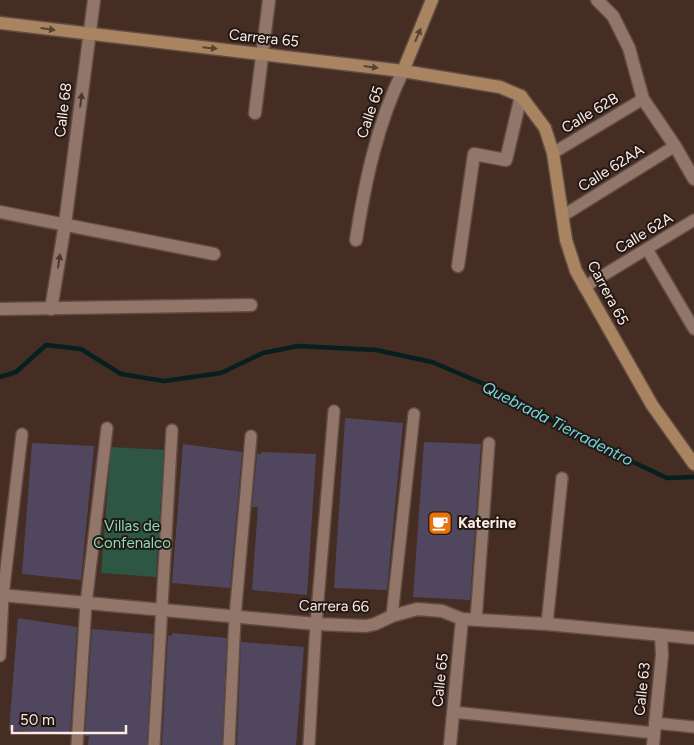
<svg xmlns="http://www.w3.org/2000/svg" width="694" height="745" viewBox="0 0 694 745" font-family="Figtree,sans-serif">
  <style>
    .green { fill: #2d5644 }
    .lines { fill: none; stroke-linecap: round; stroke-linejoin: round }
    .stream { stroke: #081f20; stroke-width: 4.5 }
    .building { fill: #50475f }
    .pedestrian-casing { stroke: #614c44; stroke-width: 14 }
    .minor-casing { stroke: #614c44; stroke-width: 15 }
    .secondary-casing { stroke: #614c44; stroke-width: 15 }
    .pedestrian { stroke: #92766a; stroke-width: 11 }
    .minor { stroke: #92766a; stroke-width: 12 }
    .secondary { stroke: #a88460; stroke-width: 12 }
    .oneway { fill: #584332 }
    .oneway2 { fill: #4a3932 }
    .labels { text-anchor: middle; stroke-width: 4; stroke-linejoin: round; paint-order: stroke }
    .street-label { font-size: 15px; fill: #fbebe4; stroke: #231814 }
    .poi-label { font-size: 15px; font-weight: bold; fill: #fbebe4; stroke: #231814; text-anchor: start }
    .park-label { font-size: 15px; fill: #86deb7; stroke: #231814 }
    .water-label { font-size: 16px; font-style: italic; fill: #6ddce2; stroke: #231814 }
  </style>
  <rect width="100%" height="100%" fill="#452d23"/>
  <path class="green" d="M111,447l53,3 -8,127 -55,-4z"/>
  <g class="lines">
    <path class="stream" d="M0,377l16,-5 30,-27 35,4 40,25 43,7 57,-8 42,-20 35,-7 78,4 56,12 78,33 63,39 94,44 27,-1"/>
  </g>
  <g class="building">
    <path d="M345,418l58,5 -16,167 -53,-2z"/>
    <path d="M424,442l57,2 -11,156 -57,-3z"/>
    <path d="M32,443l62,3 -13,134 -59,-6z"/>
    <path d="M183,444l59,8 -12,136 -58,-5z"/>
    <path d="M262,452l54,2 -9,141 -55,-5 6,-83h-6l5,-53h4z"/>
    <path d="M18,618l59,9 -7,108 -61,-5z"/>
    <path d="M92,629l61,5 -6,111h-59l1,-9h-4z"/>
    <path d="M172,633l55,5 -5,107h-60l6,-110 4,1z"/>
    <path d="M241,642l63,5 -8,98h-59z"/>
  </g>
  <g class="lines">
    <g class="pedestrian-casing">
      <g id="pedestrian">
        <path d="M553,153l90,-54"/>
        <path d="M564,215l111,-69"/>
        <path d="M647,249l47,80"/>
        <path d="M584,287l110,-67"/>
        <path d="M392,616l22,-202"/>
        <path d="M476,620l13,-177"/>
        <path d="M547,624l15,-146"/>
        <path d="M0,656l3,-61 19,-161"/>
        <path d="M453,712l201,21"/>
        <path d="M655,723l39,4"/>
        <path d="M77,745l9,-141 21,-176"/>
        <path d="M154,745l18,-315"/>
        <path d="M229,745l6,-128 16,-181"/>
        <path d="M309,745l7,-121 18,-213"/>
      </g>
    </g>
    <g class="minor-casing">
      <g id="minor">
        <path d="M597,0l16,16 16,32 14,51 32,47 19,33"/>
        <path d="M255,113l14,-113"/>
        <path d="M0,212l214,42"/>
        <path d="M356,240c9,-58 21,-116 47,-169"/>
        <path d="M458,266l16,-112 32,6 15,-64"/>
        <path d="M0,309l251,-4"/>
        <path d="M51,309l14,-85 29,-224"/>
        <path d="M0,595l316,29 50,2 9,-2 17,-8 25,-7 25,2 20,8 85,5 147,14"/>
        <path d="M450,745l12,-126"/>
        <path d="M653,745l9,-90 -1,-20"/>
      </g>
    </g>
    <g class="secondary-casing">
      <g id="secondary">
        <path d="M0,23l403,48 97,16 21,9 24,32 8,25 13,87 10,31 76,134 42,59"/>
        <path d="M403,71l29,-71"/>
      </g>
    </g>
    <use href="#pedestrian" class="pedestrian"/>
    <use href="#minor" class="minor"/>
    <use href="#secondary" class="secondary"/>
  </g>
  <defs><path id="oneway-solid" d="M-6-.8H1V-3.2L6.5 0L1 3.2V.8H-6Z" transform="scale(1.25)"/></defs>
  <g class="oneway">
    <use href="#oneway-solid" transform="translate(48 29) rotate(8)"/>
    <use href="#oneway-solid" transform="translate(418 35) rotate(-67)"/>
    <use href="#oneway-solid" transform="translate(210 48) rotate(6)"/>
    <use href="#oneway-solid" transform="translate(371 67) rotate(7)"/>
  </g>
  <g class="oneway2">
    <use href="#oneway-solid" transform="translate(81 100) rotate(-83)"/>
    <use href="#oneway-solid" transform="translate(59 261) rotate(-81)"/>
  </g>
  <defs>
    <g id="cafe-square" transform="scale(1.25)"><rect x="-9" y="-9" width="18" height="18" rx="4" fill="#e8710a" stroke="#231814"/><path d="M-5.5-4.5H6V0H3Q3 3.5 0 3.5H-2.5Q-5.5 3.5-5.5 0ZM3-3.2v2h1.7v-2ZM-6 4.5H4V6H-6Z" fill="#fff"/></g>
  </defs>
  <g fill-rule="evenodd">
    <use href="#cafe-square" x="440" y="523"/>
  </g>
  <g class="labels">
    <g class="street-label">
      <text transform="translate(264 38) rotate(6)" y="5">Carrera 65</text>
      <text transform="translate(63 110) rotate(-83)" y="5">Calle 68</text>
      <text transform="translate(370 112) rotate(-71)" y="5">Calle 65</text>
      <text transform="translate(590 113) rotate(-31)" y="5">Calle 62B</text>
      <text transform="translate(611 168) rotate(-32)" y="5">Calle 62AA</text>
      <text transform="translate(644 233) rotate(-31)" y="5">Calle 62A</text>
      <text transform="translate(608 293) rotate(62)" y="5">Carrera 65</text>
      <text transform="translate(334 606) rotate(1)" y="5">Carrera 66</text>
      <text transform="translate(440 680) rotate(-84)" y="5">Calle 65</text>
      <text transform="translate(642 689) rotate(-84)" y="5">Calle 63</text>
    </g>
    <g class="poi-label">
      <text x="458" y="528">Katerine</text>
    </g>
    <g class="park-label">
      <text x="132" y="531">Villas de<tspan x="132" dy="17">Confenalco</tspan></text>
    </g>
    <g class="water-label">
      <text transform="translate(558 423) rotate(27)" y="6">Quebrada Tierradentro</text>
    </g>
  </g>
  <path d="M12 725v8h114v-8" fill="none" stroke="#fbebe4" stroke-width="2.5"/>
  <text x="20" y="725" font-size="15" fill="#fbebe4" stroke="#231814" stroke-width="4" paint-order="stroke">50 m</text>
</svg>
